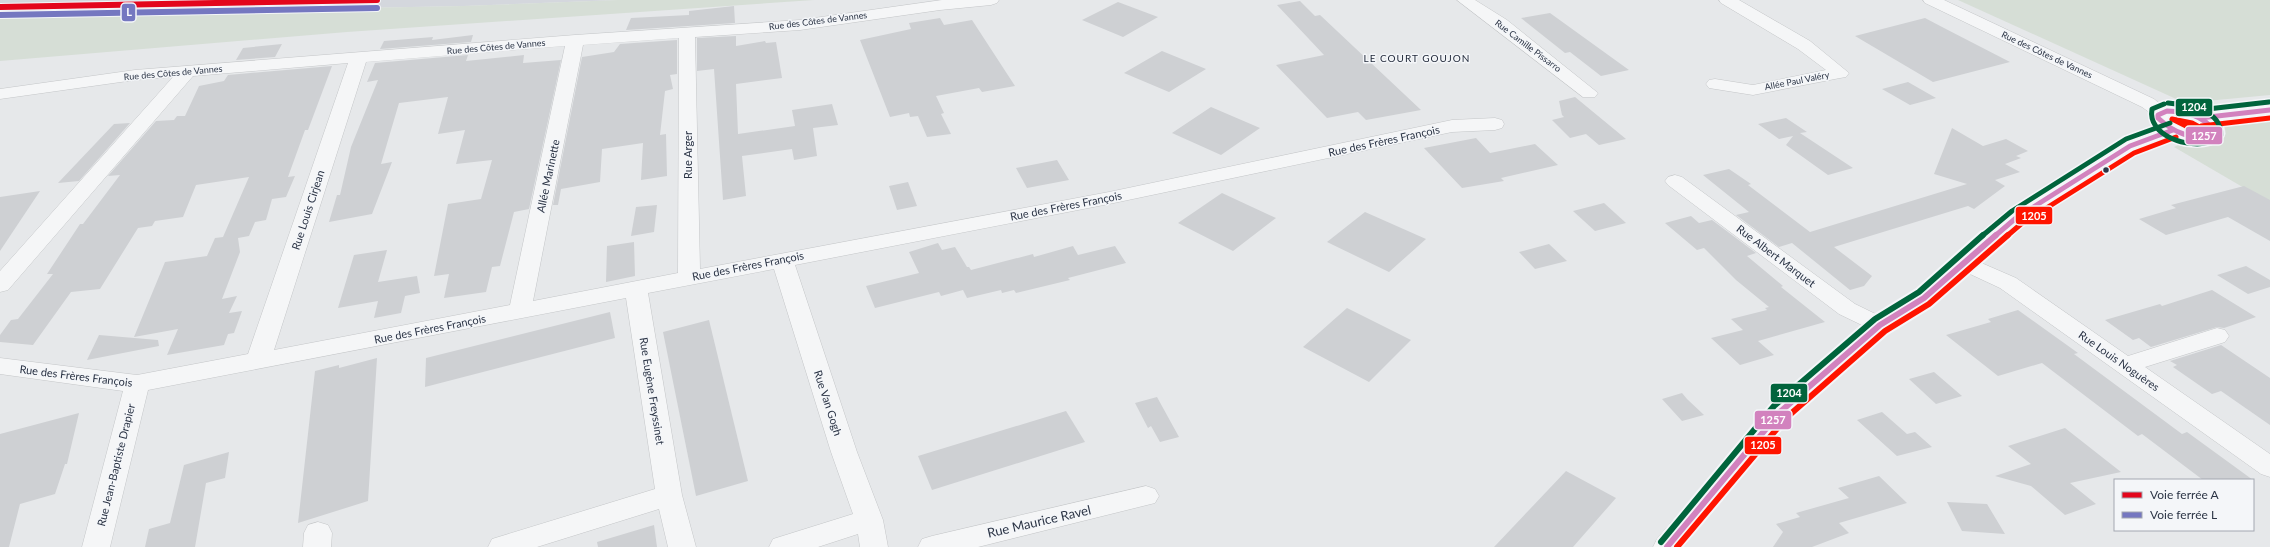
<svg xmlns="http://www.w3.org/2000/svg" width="2270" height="547" viewBox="0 0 2270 547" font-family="Lato,sans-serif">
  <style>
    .built { fill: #d4d7dd }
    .green { fill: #d6ded6 }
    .building { fill: #ced0d3 }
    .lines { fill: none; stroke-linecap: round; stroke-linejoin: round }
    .street-casing { stroke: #c4c6c8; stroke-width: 1 }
    .secondary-casing { stroke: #c4c6c8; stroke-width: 1 }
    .street { fill: #f5f6f7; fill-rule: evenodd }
    .secondary { fill: #f8f8f8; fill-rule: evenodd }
    .bus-1-far1-casing { stroke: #f4f6f9; stroke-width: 8 }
    .bus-1-casing { stroke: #f4f6f9; stroke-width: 10 }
    .bus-2-far1-casing { stroke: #f4f6f9; stroke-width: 8 }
    .bus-2-casing { stroke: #f4f6f9; stroke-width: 10 }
    .bus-3-far1-casing { stroke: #f4f6f9; stroke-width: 8 }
    .bus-3-casing { stroke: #f4f6f9; stroke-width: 10 }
    .bus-1-far1 { stroke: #d282be; stroke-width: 5 }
    .bus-1 { stroke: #d282be; stroke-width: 6 }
    .bus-2-far1 { stroke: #ff1400; stroke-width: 5 }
    .bus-2 { stroke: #ff1400; stroke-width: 6 }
    .bus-3-far1 { stroke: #00643c; stroke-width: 5 }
    .bus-3 { stroke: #00643c; stroke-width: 6 }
    .rail-1-casing { stroke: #f4f6f9; stroke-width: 8 }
    .rail-2-casing { stroke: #f4f6f9; stroke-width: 8 }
    .rail-1 { stroke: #e3051c; stroke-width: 6 }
    .rail-2 { stroke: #7577c0; stroke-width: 6 }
    .bus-dot { fill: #2b3445; stroke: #f4f6f9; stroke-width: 1.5 }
    .labels { text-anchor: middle; stroke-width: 3; stroke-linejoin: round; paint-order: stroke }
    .far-street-label { font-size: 9px; fill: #2b3445; stroke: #f4f6f9 }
    .far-neighbourhood-label { font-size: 10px; letter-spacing: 1px; fill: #1d2536; stroke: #f4f6f9 }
    .street-label { font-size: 11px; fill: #2b3445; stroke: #f4f6f9 }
    .near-street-label { font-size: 13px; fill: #2b3445; stroke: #f4f6f9 }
    .line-badge { stroke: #f4f6f9; stroke-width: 1.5 }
    .badge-label { font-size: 11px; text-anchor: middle; font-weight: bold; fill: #fff }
  </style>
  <rect width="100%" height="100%" fill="#e6e8ea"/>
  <path class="built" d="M0,0h618l-154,6 -464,9z"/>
  <g class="green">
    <path d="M618,0h196l-467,32 -347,29v-46l463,-9z"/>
    <path d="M1958,0h312v95l-85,8z"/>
    <path d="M2270,118v85l-96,-56 11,-5 37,-4 4,-4 -2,-10 4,-1z"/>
  </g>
  <g class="building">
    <path d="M1300,1l15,15 5,-1 101,95 -55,10 -8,-8 -31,6 -51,-53 48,-10 -47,-50z"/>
    <path d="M1118,2l40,15 -35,20 -41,-17z"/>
    <path d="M734,6l1,17 -109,7 5,-12 58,-3v-4z"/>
    <path d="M1550,13l79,57 -28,6 -31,-24 -5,1 -44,-35z"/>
    <path d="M940,18l4,7 28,-5 43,66 -33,6 -3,-4 -43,8 8,17 -3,1 10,20 -24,3 -9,-21 -8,1 -1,-4 -19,4 -30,-77 51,-11 -2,-6z"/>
    <path d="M1925,18l19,10 66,34 -77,20 -78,-46z"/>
    <path d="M473,35l-2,7 -91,7 4,-8 49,-4 -1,3z"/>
    <path d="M736,36v10l29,-5 1,2 10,-1 6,36 -46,6 2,50 57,-8 -3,-16 40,-6 6,21 -25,3 4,28 -23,4 -2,-11 -50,7 4,40 -23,4 -9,-131 -17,2v-33z"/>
    <path d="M677,40v34l-7,1 3,14 -8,2 -5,44 6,-1 1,42 -26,4 2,-37 -41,6 -2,33 -39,7 -3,16h-5l29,-148 32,-5 6,-8z"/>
    <path d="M282,44l-7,13 -39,3 7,-12z"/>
    <path d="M1162,51l44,18 -37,23 -45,-19z"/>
    <path d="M468,55l-2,6 58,-6 -1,8 38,-3 -32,149 -15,3 -14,54 -8,1 -6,25 -42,6 5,-24 -15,2 14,-72 33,-5 11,-39 -36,4 9,-34 -27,4 10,-37 -49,6 -18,61 11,-2 -20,52 -43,8 8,-27h3l11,-48 27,-67 -11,2 8,-19z"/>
    <path d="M332,66l-24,64h-3l-17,47 7,-1 -9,21 -14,2 -6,21 -11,2 -6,14 -11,2 2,14 -18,47 15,-3 -8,17 13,-2 -8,22 -6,1 -4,11 -57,10 11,-26 -44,8 31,-75 42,-6 8,-18 8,-1 26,-60 -53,8 -13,32 -28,4 -3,5 -14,2 -38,61 -29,3 -38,53 -33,-3v-7l11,-15 7,-1 35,-45h-6l33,-50h3l37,-49 -12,1 48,-55 18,-1 3,-4h8l14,-30 25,-5 4,-6z"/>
    <path d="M1908,82l28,16 -26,7 -28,-16z"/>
    <path d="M1575,97l51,42 -27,6 -13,-11 -16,4 -18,-18 12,-3 -2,-2 -3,-14z"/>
    <path d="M1211,107l49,21 -39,27 -49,-22z"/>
    <path d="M1786,118l21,14 -7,1 53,35 -25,7 -42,-30 7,-9 -14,3 -21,-15z"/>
    <path d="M130,123l-51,58 -21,2 56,-59z"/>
    <path d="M1952,128l31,18 23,-7 22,12 -12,5 5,2 -16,6 15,8 -25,8 10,6 -31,23 -6,-3 -134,41 38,29 -8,10 -14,4 -58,-47 -13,4 -43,-32 13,-3 -46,-37 26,-6 22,15 -3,1 62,47 157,-48 -33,-10z"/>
    <path d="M1476,138l14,15 45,-9 23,21 -57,13 3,3 -42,7 -38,-40z"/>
    <path d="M1057,160l12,20 -42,8 -11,-20z"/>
    <path d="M908,182l9,24 -20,4 -8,-24z"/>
    <path d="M2244,186l26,14v41l-42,-24 -62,18 -27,-16 37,-11 -5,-3z"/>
    <path d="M40,191l-40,60v-54z"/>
    <path d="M1222,193l54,25 -43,33 -55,-28z"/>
    <path d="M1604,203l22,20 -31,8 -22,-20z"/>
    <path d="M657,205l-3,27 -23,4 5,-29z"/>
    <path d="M1365,212l61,27 -37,33 -62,-30z"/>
    <path d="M1691,216l8,7 13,-3 44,33 -9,3 36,30 -2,1 44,35 -67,19 16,14 -34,10 -29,-27 32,-8 -12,-11 36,-9 -2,-2 4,-1 -33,-27 -32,-32 -7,2 -32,-27z"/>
    <path d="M634,242l1,34 -29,6 1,-36z"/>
    <path d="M938,243l4,7 13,-3 12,20h2l2,3 62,-16 1,3 39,-11 5,9 37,-9 11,17 -58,15 2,2 -54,13 -2,-3 -12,3 -1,-3 -34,8 -4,-8 -22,6 -2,-4 -64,16 -9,-22 53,-13 -10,-21z"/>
    <path d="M1549,244l18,17 -32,8 -16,-17z"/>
    <path d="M387,250l-9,32 39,-6 3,17 -15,3 -4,17 -27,5 4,-17 -40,7 16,-53z"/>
    <path d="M2246,266l24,14v7l-22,7 -31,-19z"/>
    <path d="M2212,290l44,27 -32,11 -7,-1 -66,20 -12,-9 -6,2 -28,-20 55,-16 2,2z"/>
    <path d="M1347,308l64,32 -42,42 -66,-35z"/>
    <path d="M2018,310l60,43 -4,1 108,80 5,-2 66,48h-50l-61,-46 -4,2 -96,-73 -44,13 -52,-41 45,-13 -3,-3z"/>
    <path d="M610,312l5,26 -190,49 1,-29z"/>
    <path d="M709,320l39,161 -52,15 -33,-164z"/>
    <path d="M99,335l59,5 1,6 -72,14z"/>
    <path d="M2221,345l49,33v47l-49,-34 -9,3 -39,-27 4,-2 -7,-4z"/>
    <path d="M377,358l-9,143 -70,22 17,-152 24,-6v3z"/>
    <path d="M1934,372l28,24 -26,8 -27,-25z"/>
    <path d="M1682,393l5,6 17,16 -22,6 -20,-22z"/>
    <path d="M1157,397l22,40 -19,5 -9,-16 -3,2 -13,-25z"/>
    <path d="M1066,411l19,31 -153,48 -14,-34z"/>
    <path d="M1882,412l25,22 8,-2 17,15 -35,9 -40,-36z"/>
    <path d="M79,413l-12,51h-2l-10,30 -35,10 -11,43h-9v-113z"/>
    <path d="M2065,428l56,44 -51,11 26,21 -31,11 -34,-29 -36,-10 36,-12 -23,-18z"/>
    <path d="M229,452l-4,26 -19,5 -11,64h-50l4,-18 21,-6 14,-58z"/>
    <path d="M1566,471l50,27 -43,49h-79z"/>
    <path d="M1879,476l28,27 -68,20 10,10 -37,14h-39l10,-15 -7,-8 24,-7 -4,-4 53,-15 -11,-10z"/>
    <path d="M1947,502l40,2 18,30 -43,-3z"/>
    <path d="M654,525l3,22h-59l-1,-5z"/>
  </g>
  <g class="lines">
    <g class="street-casing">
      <g id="street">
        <path d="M942,0h57l-2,3 -6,2 -51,5 -140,20 -105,7 5,232 409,-77 343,-72 43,-2 7,2 2,4 -2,4 -7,2 -43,2 -343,72 -314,61 62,187 26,68 5,27h-28l-2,-13 -40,13h-49l4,-8 80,-25 -22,-62 -57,-183 -126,24 34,202 14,52h-28l-9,-38 -122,38h-49l4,-8 163,-50 -29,-191 -478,92 -38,157h-28l41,-156 -123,-17v-16l137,17 111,-21 100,-291 -155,13 -185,214 -8,2v-21l173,-194 -38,3 -135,19v-10l135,-19 440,-35 225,-15zM679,38l-1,235 -145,28 50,-256zM565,46l-55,259 -236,45 92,-288z"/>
        <path d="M1457,0h18l32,20 91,73 -3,4h-12z"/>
        <path d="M1719,0h20l71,41 39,32 -3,4 -6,1 -87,17 -44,-7 -3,-4 3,-4 6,-1 38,6 73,-15 -28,-21 -77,-46z"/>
        <path d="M1923,0h21l210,99 17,14 -2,4c-12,3 -18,-4 -27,-10l-217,-104z"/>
        <path d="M1675,175l7,2 173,127 33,16 4,5 -4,5 -8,3 -8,-3 -33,-16 -171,-129 -3,-4 3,-4z"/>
        <path d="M1963,255l53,23 112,78 89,-28 8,2 4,6 -4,6 -80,25 125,87v23l-9,-3 -261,-186 -45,-21 -3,-5 3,-5z"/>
        <path d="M1146,486l9,3 4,7 -4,7 -177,44h-60l4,-8 10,-3z"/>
        <path d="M318,522l10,3 4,8 -1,14h-28l1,-14 4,-8z"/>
      </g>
    </g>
    <g class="secondary-casing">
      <path id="secondary" d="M2270,104v12l-52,6 5,9 -7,8 -14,4 -29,-6 -36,13 -114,72 -52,45 -39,36 -44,27 -99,88 -106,129h-30l4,-8 114,-133 101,-86 44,-27 93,-79 114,-72 36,-13 -10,-11 2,-7 16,-6 36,7zM2168,117c11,-2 29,3 36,13h-13z"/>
    </g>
    <use href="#street" class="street"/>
    <use href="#secondary" class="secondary"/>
    <g class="bus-1-far1-casing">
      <g id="bus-1-far1">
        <path d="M2167,111c19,1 36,4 47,20 -20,12 -41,1 -56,-13v-3z"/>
        <path d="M2200,118l70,-8"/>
        <path d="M1995,236l21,-18 114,-72 43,-16"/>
      </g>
    </g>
    <g class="bus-1-casing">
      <path id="bus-1" d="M1667,547l113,-135 100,-87 44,-27 72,-63"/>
    </g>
    <g class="bus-2-far1-casing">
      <g id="bus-2-far1">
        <path d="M2172,119l20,4 11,6 -15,-2z"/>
        <path d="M2201,126l69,-8"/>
        <path d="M2007,236l14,-12 113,-71 42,-16"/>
      </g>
    </g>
    <g class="bus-2-casing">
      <path id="bus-2" d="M1677,547l109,-129 99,-87 44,-27 79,-69"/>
    </g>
    <g class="bus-3-far1-casing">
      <g id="bus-3-far1">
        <path d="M2164,104l-12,5c-5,27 37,40 58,33 4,-2 8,-5 11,-7 0,-26 -33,-30 -53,-32"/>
        <path d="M2199,110l70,-8"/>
        <path d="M1982,236l30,-25 114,-72 44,-16"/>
      </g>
    </g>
    <g class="bus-3-casing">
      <path id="bus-3" d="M1661,542l113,-136 101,-87 44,-27 64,-57"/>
    </g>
    <use href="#bus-1-far1" class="bus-1-far1"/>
    <use href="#bus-1" class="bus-1"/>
    <use href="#bus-2-far1" class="bus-2-far1"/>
    <use href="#bus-2" class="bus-2"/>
    <use href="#bus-3-far1" class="bus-3-far1"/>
    <use href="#bus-3" class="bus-3"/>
    <g class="rail-1-casing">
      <path id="rail-1" d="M0,7l377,-7"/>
    </g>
    <g class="rail-2-casing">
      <path id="rail-2" d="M0,15l377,-7"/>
    </g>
    <use href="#rail-1" class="rail-1"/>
    <use href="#rail-2" class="rail-2"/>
  </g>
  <circle class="bus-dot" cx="2106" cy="170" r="3.5"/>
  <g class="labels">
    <g class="far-street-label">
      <text transform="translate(818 21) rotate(-7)" y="3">Rue des Côtes de Vannes</text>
      <text transform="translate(1528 46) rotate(37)" y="3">Rue Camille Pissarro</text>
      <text transform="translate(496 47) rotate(-5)" y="3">Rue des Côtes de Vannes</text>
      <text transform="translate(2047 55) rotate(25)" y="3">Rue des Côtes de Vannes</text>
      <text transform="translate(173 73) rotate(-5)" y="3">Rue des Côtes de Vannes</text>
      <text transform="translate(1797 81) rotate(-11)" y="3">Allée Paul Valéry</text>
    </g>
    <g class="far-neighbourhood-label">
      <text x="1417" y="62">LE COURT GOUJON</text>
    </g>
    <g class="street-label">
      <text transform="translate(1384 141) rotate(-12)" y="4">Rue des Frères François</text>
      <text transform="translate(688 155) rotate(-90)" y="4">Rue Arger</text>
      <text transform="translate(548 176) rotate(-78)" y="4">Allée Marinette</text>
      <text transform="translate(1066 206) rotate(-11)" y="4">Rue des Frères François</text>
      <text transform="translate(308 210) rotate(-72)" y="4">Rue Louis Cirjean</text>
      <text transform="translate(1776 256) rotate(37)" y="4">Rue Albert Marquet</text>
      <text transform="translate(748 266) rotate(-11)" y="4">Rue des Frères François</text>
      <text transform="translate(430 329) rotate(-11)" y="4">Rue des Frères François</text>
      <text transform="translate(2119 361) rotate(35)" y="4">Rue Louis Noguères</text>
      <text transform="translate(76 376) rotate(7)" y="4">Rue des Frères François</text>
      <text transform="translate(652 391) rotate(81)" y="4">Rue Eugène Freyssinet</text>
      <text transform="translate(828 403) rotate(72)" y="4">Rue Van Gogh</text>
      <text transform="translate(116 465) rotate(-76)" y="4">Rue Jean-Baptiste Drapier</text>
    </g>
    <g class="near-street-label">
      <text transform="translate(1039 521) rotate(-13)" y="5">Rue Maurice Ravel</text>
    </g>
  </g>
  <g class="line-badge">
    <rect x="121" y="3" width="15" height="19" rx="4" fill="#7577c0"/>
    <rect x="2175" y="98" width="38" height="19" rx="4" fill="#00643c"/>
    <rect x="2185" y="126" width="38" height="19" rx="4" fill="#d282be"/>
    <rect x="2015" y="206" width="38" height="19" rx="4" fill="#ff1400"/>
    <rect x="1770" y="383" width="38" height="20" rx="4" fill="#00643c"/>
    <rect x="1754" y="410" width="38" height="20" rx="4" fill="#d282be"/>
    <rect x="1744" y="436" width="38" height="19" rx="4" fill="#ff1400"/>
  </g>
  <g class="badge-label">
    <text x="129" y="16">L</text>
    <text x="2194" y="111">1204</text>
    <text x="2204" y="140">1257</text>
    <text x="2034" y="220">1205</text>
    <text x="1789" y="397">1204</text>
    <text x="1773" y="424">1257</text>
    <text x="1763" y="449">1205</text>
  </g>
  <rect x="2114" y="479" width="140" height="52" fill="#f4f6f9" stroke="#a4a8b1"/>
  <rect x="2122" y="492" width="20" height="6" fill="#e3051c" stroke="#a4a8b1"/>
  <text x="2150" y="499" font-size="12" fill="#2b3445">Voie ferrée A</text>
  <rect x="2122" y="512" width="20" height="6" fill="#7577c0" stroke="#a4a8b1"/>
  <text x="2150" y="519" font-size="12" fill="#2b3445">Voie ferrée L</text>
</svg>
